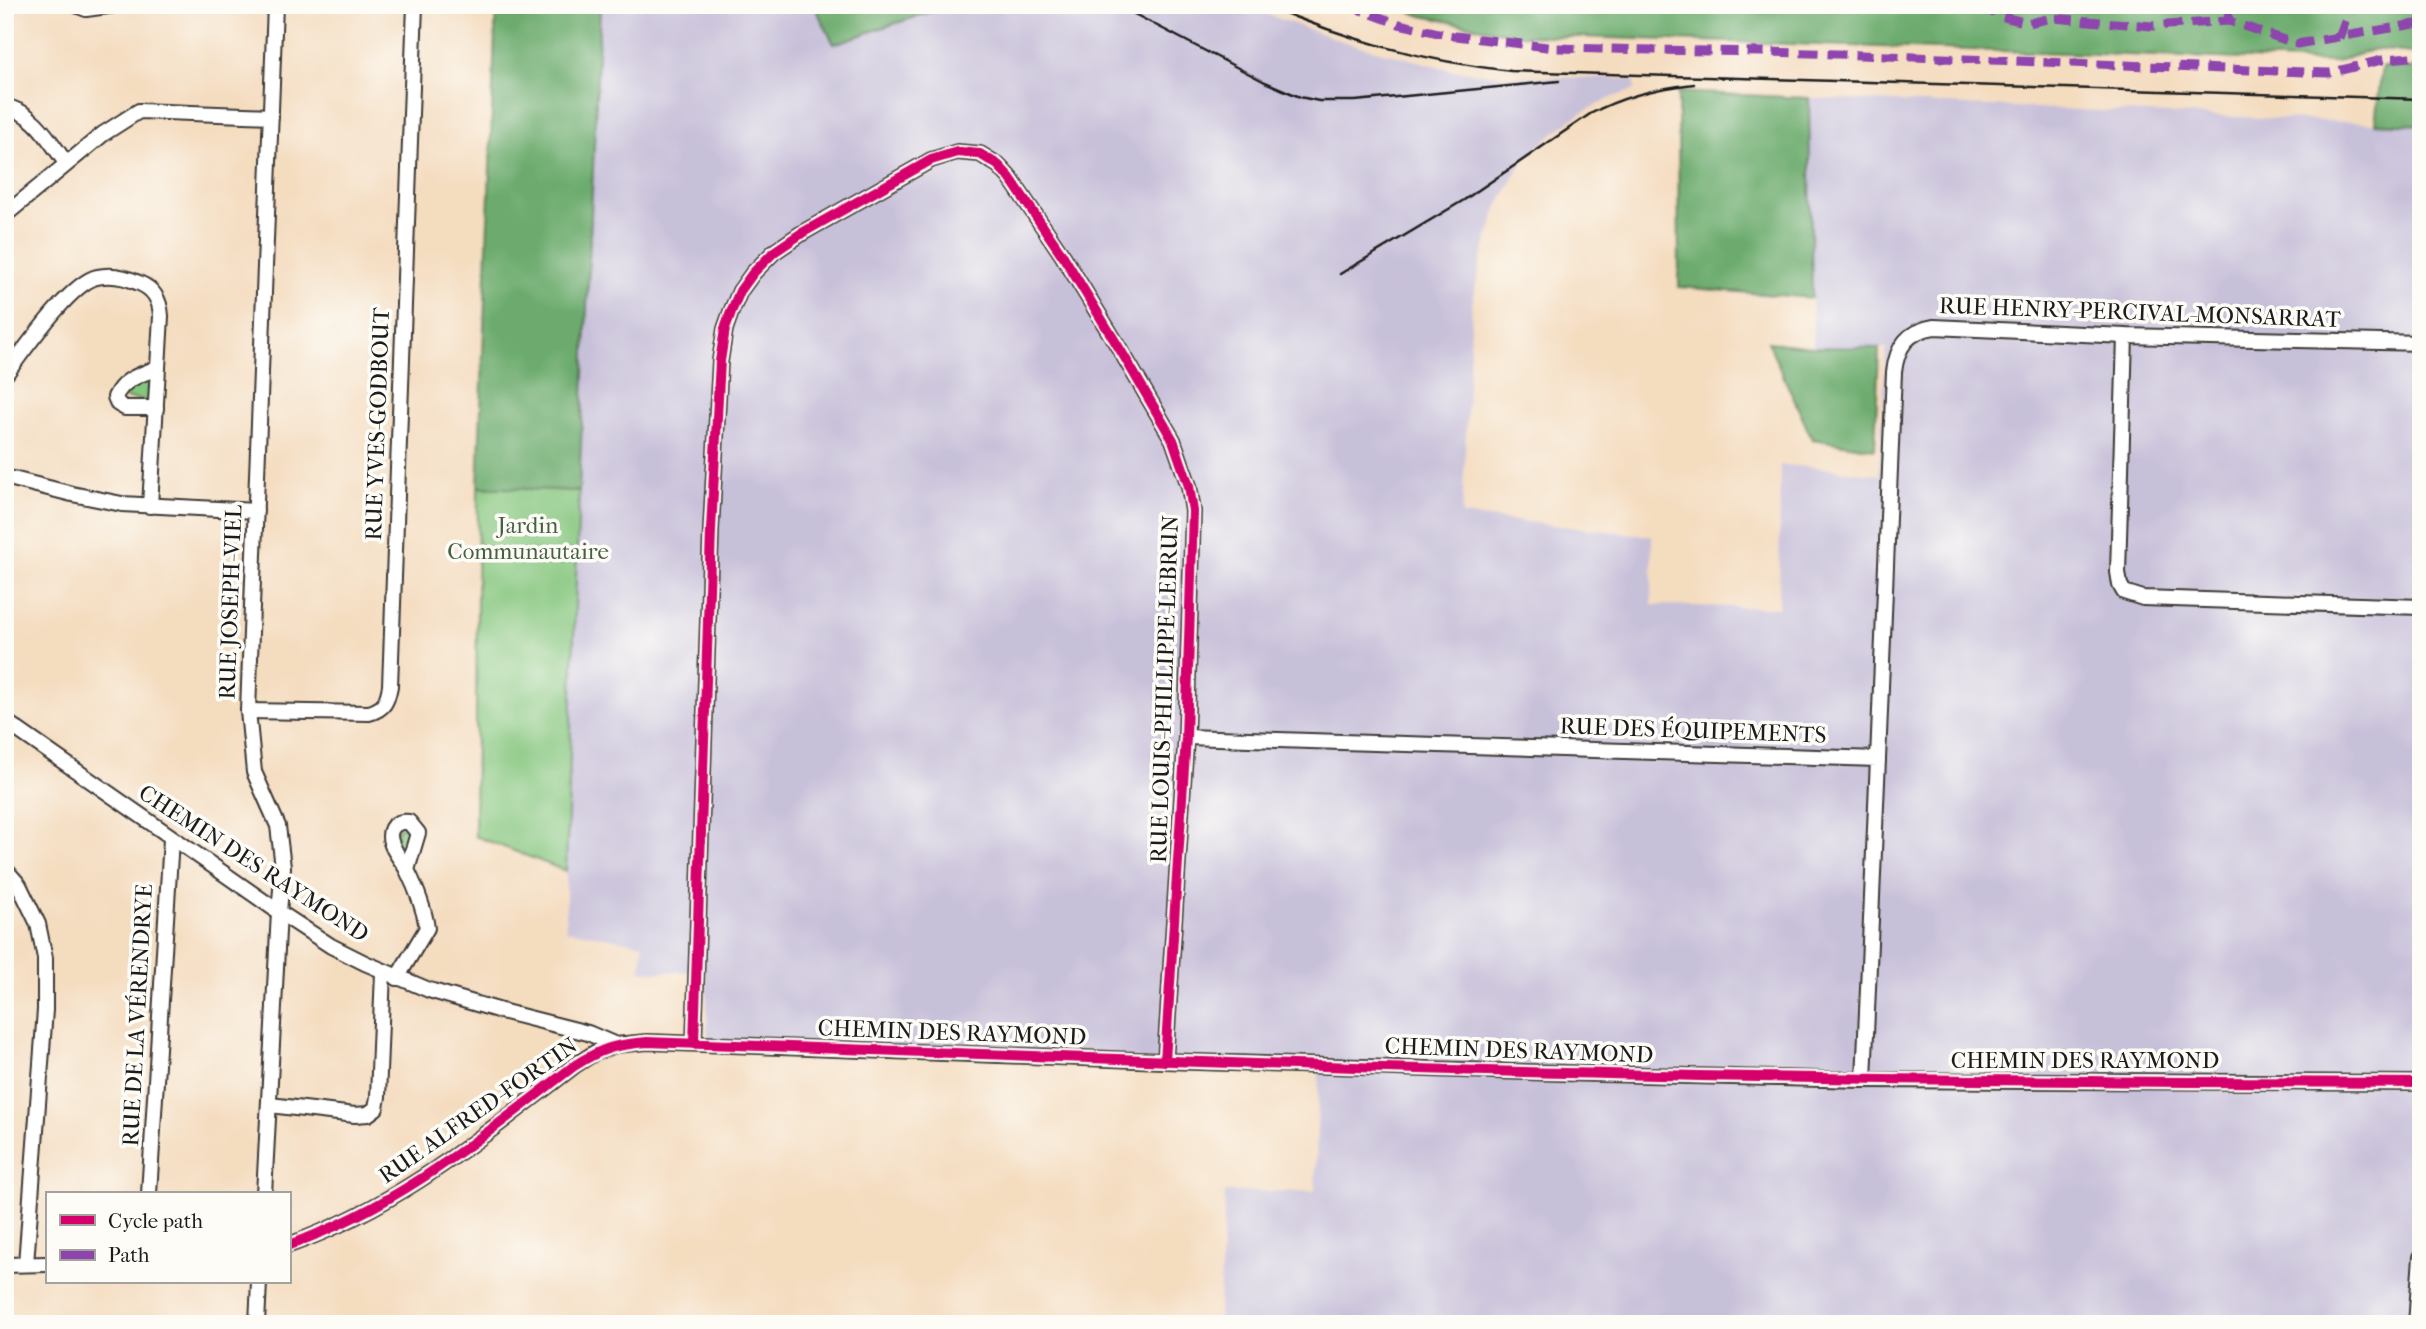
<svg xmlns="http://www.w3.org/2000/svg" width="2426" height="1329" viewBox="0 0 2426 1329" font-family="'IM FELL French Canon',serif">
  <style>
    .industrial { fill: #c7c0d9 }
    .green { fill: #85c67e; stroke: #50714d; stroke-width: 2 }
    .forest { fill: #6cab6d; stroke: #446444; stroke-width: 2 }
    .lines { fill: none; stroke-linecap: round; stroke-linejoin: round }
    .minor-casing { stroke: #3c3934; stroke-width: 18 }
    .minor { stroke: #fff; stroke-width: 14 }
    .rail { stroke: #1c1c1c; stroke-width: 2.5 }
    .quiet { stroke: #8e44ad; stroke-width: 9; stroke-dasharray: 18 9; stroke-linecap: butt }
    .cycleway-casing { stroke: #fdfcf7; stroke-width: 15 }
    .cycleway { stroke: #d6006c; stroke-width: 10 }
    .labels { text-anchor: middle; stroke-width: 7; stroke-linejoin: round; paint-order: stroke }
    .street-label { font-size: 23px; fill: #1c1c1c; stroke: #fdfcf7 }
    .park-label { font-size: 23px; fill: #466043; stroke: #fdfcf7 }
  </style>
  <rect width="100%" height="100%" fill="#fdfcf7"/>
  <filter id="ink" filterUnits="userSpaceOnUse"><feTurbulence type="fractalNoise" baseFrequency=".0143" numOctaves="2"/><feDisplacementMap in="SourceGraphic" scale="14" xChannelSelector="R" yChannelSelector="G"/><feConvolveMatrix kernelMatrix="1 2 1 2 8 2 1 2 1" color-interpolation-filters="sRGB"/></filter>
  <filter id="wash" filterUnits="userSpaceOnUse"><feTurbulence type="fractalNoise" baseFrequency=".00686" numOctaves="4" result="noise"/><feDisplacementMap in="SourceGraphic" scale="28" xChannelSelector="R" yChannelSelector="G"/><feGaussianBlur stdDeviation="1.57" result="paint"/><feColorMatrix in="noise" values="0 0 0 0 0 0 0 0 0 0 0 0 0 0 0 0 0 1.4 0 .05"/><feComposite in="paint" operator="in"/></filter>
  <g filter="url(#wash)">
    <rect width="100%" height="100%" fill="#f4dcbf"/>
    <path class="industrial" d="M600,5h214l20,39 117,-39h290l104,37 107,28 53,6 129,3 1,11 -22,7 -32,16 -30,22 -28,26 -26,47 -17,56 -8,42 -10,209 190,21v69l127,3 1,-143 36,2 63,8 7,-127 -73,-1 -4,-249 612,27v1199h-23l-2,-2 -42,2h-1136l7,-132 90,-1 4,-125 -611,-22 -2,-72h-65l2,-28 -77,-14v-59l13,-380z"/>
    <g class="green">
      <path d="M145,380h5l-2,21 -23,-3 3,-10z"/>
      <path d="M478,487l101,4 -13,380 -91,-35z"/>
      <path d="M404,826l7,6 -3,14 -3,4 -8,-8v-13z"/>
    </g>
    <g class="forest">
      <path d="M496,5h95l9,3 -21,483 -101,-4z"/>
      <path d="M814,5h137l-117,39z"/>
      <path d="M1391,5h1030v49l-46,-5 -40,13 -818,-27 -95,-19z"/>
      <path d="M2382,67l39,1v57l-46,-2z"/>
      <path d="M1678,92l131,6 3,200 -133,-11z"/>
      <path d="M1768,342l45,5 66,1 -4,101 -63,-10z"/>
    </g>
  </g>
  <g filter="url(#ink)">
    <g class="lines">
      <g class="minor-casing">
        <g id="minor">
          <path d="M76,5l10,4 29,-4"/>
          <path d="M5,107c28,3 46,36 61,56"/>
          <path d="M5,215l98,-81 36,-23 132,5"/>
          <path d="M2125,336l-7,236 2,13 4,7 19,6 278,9"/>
          <path d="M5,375c18,-23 65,-92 92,-98 13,-3 29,0 42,6 15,6 21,17 22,33l-11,190"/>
          <path d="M156,408h-31l-7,-4 -3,-7c8,-18 25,-22 42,-29"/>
          <path d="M5,477l67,17 50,10 134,7"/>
          <path d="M248,711l121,2c15,-4 18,-11 21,-27l25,-681"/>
          <path d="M5,721l274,191 52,34 34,17 64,27 72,21 87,22 28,12 31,-3 518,19 396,12 303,7 557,3"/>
          <path d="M1186,737l692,22 -14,321"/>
          <path d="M1878,759l16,-387c3,-26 14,-41 40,-45l191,9 296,7"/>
          <path d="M5,869l14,16 19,39 7,34v52l-19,254"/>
          <path d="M397,978l30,-50c-3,-20 -11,-40 -20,-58 -5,-10 -17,-22 -17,-34 0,-12 10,-15 19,-14l9,11 -11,37"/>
          <path d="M694,1043l17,-513 9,-169 5,-32 6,-17 9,-21 13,-18 21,-21 28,-19 129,-73 26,-8 23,2 18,11 12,13 53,78 58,95 52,89 16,46 4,25 -7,226 -21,324"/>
          <path d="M270,1105l85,10 13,-1 8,-6 2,-11 5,-125"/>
          <path d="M149,1194l22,-355"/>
          <path d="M264,1194l15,-282 4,-45 -5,-41 -24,-54 -6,-61 27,-706"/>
          <path d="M289,1245c112,-40 192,-108 285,-179l22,-14 20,-7"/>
          <path d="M5,1265l42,-1"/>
          <path d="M257,1324l2,-42"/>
          <path d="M2416,1324l5,-67"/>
        </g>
      </g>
      <use href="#minor" class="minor"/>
      <g class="rail">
        <path d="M1117,5l148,77 35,15 19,4h36l204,-20"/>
        <path d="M1266,5c81,35 157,56 245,66l910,28"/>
        <path d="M1340,274l124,-74 126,-86c33,-18 67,-26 104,-30"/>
      </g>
      <g class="quiet">
        <path d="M1347,5l52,19 48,11 108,13 255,5 519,20 57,-14 35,-3"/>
        <path d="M1979,5l20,11 30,7 23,-5 100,8 77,-5 68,23 124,-21"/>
        <path d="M2228,5l1,16"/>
        <path d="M2339,38l12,-33"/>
      </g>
      <g class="cycleway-casing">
        <g id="cycleway">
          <path d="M694,1043l17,-513 9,-169 5,-32 6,-17 9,-21 13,-18 21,-21 28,-19 129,-73 26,-8 23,2 18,11 12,13 53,78 58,95 52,89 16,46 4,25 -7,226 -21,324"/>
          <path d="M289,1245c112,-40 192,-108 285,-179 28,-18 40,-21 73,-24 306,10 612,24 918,31 285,7 570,9 856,10"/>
        </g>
      </g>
      <use href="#cycleway" class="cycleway"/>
    </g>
  </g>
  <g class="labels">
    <g class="street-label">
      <text transform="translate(2140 312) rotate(2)" y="8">RUE HENRY-PERCIVAL-MONSARRAT</text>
      <text transform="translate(377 424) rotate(-88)" y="8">RUE YVES-GODBOUT</text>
      <text transform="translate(230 602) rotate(-88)" y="8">RUE JOSEPH-VIEL</text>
      <text transform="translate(1164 689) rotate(-88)" y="8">RUE LOUIS-PHILLIPPE-LEBRUN</text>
      <text transform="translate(1693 730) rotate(2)" y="8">RUE DES ÉQUIPEMENTS</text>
      <text transform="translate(254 863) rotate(33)" y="8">CHEMIN DES RAYMOND</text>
      <text transform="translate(137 1015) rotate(-87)" y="8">RUE DE LA VÉRENDRYE</text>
      <text transform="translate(952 1032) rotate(2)" y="8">CHEMIN DES RAYMOND</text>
      <text transform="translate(1519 1050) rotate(2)" y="8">CHEMIN DES RAYMOND</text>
      <text x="2085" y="1068">CHEMIN DES RAYMOND</text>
      <text transform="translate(478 1110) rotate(-35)" y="8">RUE ALFRED-FORTIN</text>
    </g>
    <g class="park-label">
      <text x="528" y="533">Jardin<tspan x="528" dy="26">Communautaire</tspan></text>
    </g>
  </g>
  <rect width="2426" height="1329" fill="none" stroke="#fdfcf7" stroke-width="28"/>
  <rect x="46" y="1192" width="245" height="91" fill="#fdfcf7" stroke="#a3a29f" stroke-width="2"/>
  <rect x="60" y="1215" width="35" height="10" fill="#d6006c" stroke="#a3a29f" stroke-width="2"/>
  <text x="108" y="1228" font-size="21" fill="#1c1c1c">Cycle path</text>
  <rect x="60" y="1250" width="35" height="10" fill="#8e44ad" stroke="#a3a29f" stroke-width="2"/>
  <text x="108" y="1262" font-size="21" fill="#1c1c1c">Path</text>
</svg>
